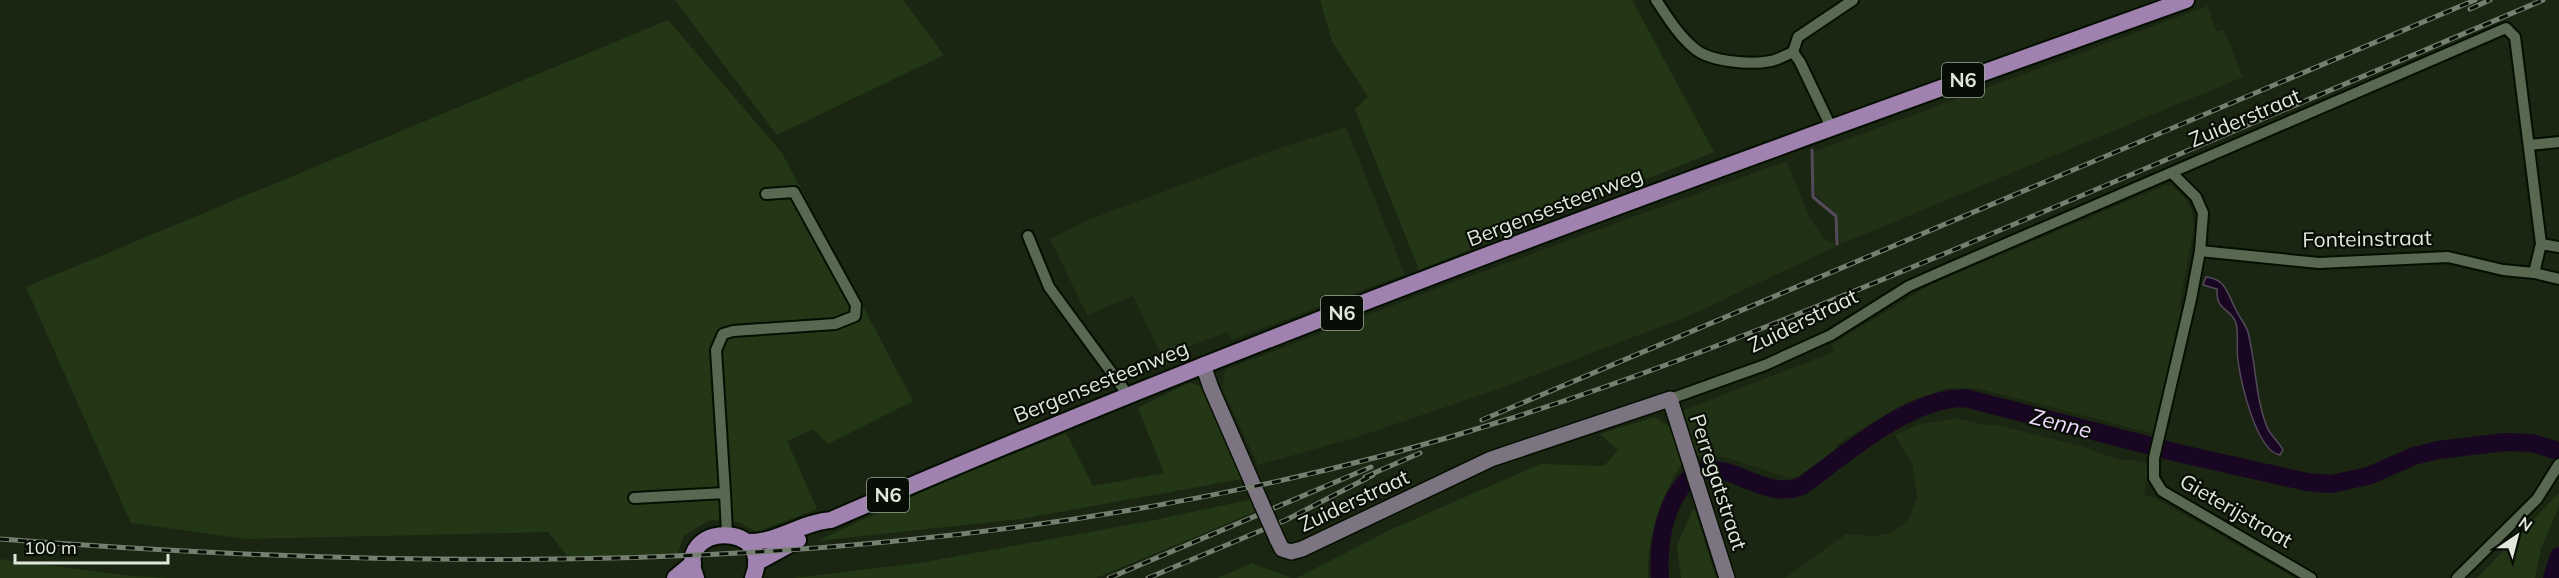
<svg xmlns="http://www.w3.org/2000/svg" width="2559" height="578" viewBox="0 0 2559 578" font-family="Mulish,sans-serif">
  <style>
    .built { fill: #213116 }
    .green { fill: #233716 }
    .water { fill: #190623; stroke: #544a5a; stroke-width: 1.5 }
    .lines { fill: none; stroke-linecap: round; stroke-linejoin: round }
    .stream { stroke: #544a5a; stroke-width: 3 }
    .river { stroke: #190623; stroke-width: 18 }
    .street-casing { stroke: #050f01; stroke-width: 14 }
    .secondary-casing { stroke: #050f01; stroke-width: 18 }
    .primary-casing { stroke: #050f01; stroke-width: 20 }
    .street { stroke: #596851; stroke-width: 10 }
    .secondary { stroke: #7c7581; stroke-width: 15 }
    .primary { stroke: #a082b1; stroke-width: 16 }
    .rail-casing { stroke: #768070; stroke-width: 5 }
    .rail { stroke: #080d05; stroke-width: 3; stroke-dasharray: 9; stroke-linecap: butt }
    .secondary-bridge-casing { stroke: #050f01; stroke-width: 18; stroke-linecap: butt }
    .secondary-bridge { stroke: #7c7581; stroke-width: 15 }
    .labels { text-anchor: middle; stroke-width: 4.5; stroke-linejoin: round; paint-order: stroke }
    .shield { fill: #080d05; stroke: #9ea69b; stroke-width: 1.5 }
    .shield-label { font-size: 20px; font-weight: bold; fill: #dfe8db }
    .street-label { font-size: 21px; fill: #dfe8db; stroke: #080d05 }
    .water-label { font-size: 22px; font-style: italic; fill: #f1daff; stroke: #080d05 }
  </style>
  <rect width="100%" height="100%" fill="#1a2612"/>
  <g class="built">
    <path d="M2208,6l8,26 8,-2 19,47 -402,167 -150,71 -192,74 -145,49 -96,27 -36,-77 3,-18 210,-81 352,-128 22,56 17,24 14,3 -4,-30 -21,-20 -2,-42z"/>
    <path d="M1346,127l59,147 -173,66 -5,-8 -60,23 4,9 -4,2 -34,-70 -46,19 -37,-76 38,-19 186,-70z"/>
    <path d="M2163,186h9l12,11 8,14 2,17 -15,79 5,2 -29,125 -178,-46h-30l-40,14 -39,23 -30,19 -4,7 -10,8 -26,17 -8,2 -66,-21 -27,-1 -16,-45 153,-59 -3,-7 99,-60z"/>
    <path d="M1956,418l35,8 7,-1 86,22 35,13h14l16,4 -5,31 11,3 140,80h-510l61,-44 29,2 15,-3 17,-11 10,-25 -4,-31 -18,-31 22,-10z"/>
  </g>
  <g class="green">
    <path d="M675,0h228l41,55 -167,80z"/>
    <path d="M1320,0h312l82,152 -295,118 -64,-161 13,-12 -36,-56z"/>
    <path d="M668,20l114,133 131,248 -85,43 -15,-15 -26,12 30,68 -60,23 -19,-10 -28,-2 -26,15 -6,18 -110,4 -20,-25 -302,7 -115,-16 -105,-236z"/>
    <path d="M1189,383l9,2 10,9 34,85 -221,40 -204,22 126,-59 123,-49 27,53 71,-13 -26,-65z"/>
    <path d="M1654,417l16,10 12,36c-22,36 -35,73 -34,115h-351l93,-48 150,-66 64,2 14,-16 -18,-16z"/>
    <path d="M2559,493v13l-18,42 -6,30h-58z"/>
    <path d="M1253,499l4,12 -161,67h-303l127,-15 230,-42z"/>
    <path d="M1694,507l22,71h-35l-4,-33z"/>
    <path d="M0,559l132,17 40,2h-172z"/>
    <path d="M1252,563l39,15h-73z"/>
  </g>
  <path class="water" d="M2206,277c20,2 21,16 29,31 4,9 10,15 13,24 8,31 7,65 19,95 4,10 12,14 16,23l-3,5c-24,-4 -39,-73 -42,-94 -2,-12 1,-26 -2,-38 -5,-16 -20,-10 -19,-34l-14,-4z"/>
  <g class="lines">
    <path class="stream" d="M1812,150l1,47 23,19 1,28"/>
    <g class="river">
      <path d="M1660,578c-2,-26 2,-58 15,-81 37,-65 79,9 127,-11 45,-33 107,-88 163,-88l213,55 129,29 24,2 37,-8 46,-20 24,-6 67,-8 27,1 27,8"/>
      <path d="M2552,578l7,-22"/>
    </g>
    <g class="street-casing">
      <g id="street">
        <path d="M1656,0c11,16 22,35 38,48 15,14 57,17 77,13 7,-1 15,-6 22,-9"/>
        <path d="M1793,52l7,10 31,65"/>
        <path d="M1793,52l5,-15 55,-37"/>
        <path d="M2529,145l30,-3"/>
        <path d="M2172,173l24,24 7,16 -3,38 -9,48 -37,159v20l8,13 149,87"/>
        <path d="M1028,236l21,51 79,108"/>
        <path d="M2541,244l18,3"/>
        <path d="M2200,251l119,12 129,-6 55,13 31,3 25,6"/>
        <path d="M1670,399l95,-34 66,-30 78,-49 34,-15 563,-243 9,9 26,207 -7,29"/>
        <path d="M725,493l-9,-143 7,-16 10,-3 102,-7 20,-8 1,-11 -62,-113 -28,2"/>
        <path d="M634,498l91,-5 2,40"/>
        <path d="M2457,578l80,-79 22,-35"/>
      </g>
    </g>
    <g class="secondary-casing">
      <g id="secondary">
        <path d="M1203,365l8,23 51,117"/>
        <path d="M1277,539l5,10 9,3 11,-3 189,-90 179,-60 57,179"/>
      </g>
    </g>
    <g class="primary-casing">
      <g id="primary">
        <path d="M747,542c30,1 55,-20 84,-22 444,-193 900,-357 1355,-520"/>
        <path d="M756,563l42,-23"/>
        <path d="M675,578l18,-15"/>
        <path d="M696,578c-24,-56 80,-58 57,0"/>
      </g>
    </g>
    <use href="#street" class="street"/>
    <use href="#secondary" class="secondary"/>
    <use href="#primary" class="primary"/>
    <g class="rail-casing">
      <g id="rail">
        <path d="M2470,9l20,-9"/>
        <path d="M1482,420l993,-420"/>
        <path d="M1365,477l55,-24"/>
        <path d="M0,539c503,39 1024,35 1509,-120 173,-55 341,-125 508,-196 175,-74 350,-148 526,-223"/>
        <path d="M1109,578l262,-111"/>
        <path d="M1148,578l138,-58 87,-45"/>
      </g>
    </g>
    <use href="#rail" class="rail"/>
    <g class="secondary-bridge-casing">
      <path id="secondary-bridge" d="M1262,505l15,34"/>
    </g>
    <use href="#secondary-bridge" class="secondary-bridge"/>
  </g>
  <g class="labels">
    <g class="shield">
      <rect x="1942" y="63" width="42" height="34" rx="4.5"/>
      <rect x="1321" y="296" width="42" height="34" rx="4.5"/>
      <rect x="867" y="478" width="42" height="34" rx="4.5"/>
    </g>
    <g class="shield-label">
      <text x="1963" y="87">N6</text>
      <text x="1342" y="320">N6</text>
      <text x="888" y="502">N6</text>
    </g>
    <g class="street-label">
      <text transform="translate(2245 118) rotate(-23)" y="7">Zuiderstraat</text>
      <text transform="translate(1555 207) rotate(-21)" y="7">Bergensesteenweg</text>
      <text transform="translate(2367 239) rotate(-1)" y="7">Fonteinstraat</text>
      <text transform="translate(1803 321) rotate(-26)" y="7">Zuiderstraat</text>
      <text transform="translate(1101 382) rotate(-22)" y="7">Bergensesteenweg</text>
      <text transform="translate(1718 482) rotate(72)" y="7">Perregatstraat</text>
      <text transform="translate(1354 501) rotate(-25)" y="7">Zuiderstraat</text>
      <text transform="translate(2236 511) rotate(30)" y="7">Gieterijstraat</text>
    </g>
    <g class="water-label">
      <text transform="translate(2061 423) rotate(14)" y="8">Zenne</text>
    </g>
  </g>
  <g transform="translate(2517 536) rotate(35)" stroke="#080d05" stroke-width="4.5" paint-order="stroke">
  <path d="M0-4.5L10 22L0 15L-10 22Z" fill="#dfe8db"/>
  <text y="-9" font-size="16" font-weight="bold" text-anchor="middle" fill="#dfe8db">N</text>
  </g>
  <path d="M15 554v9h153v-9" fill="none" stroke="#dfe8db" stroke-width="3"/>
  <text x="24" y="554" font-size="18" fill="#dfe8db" stroke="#080d05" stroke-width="4.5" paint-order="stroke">100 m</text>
</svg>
